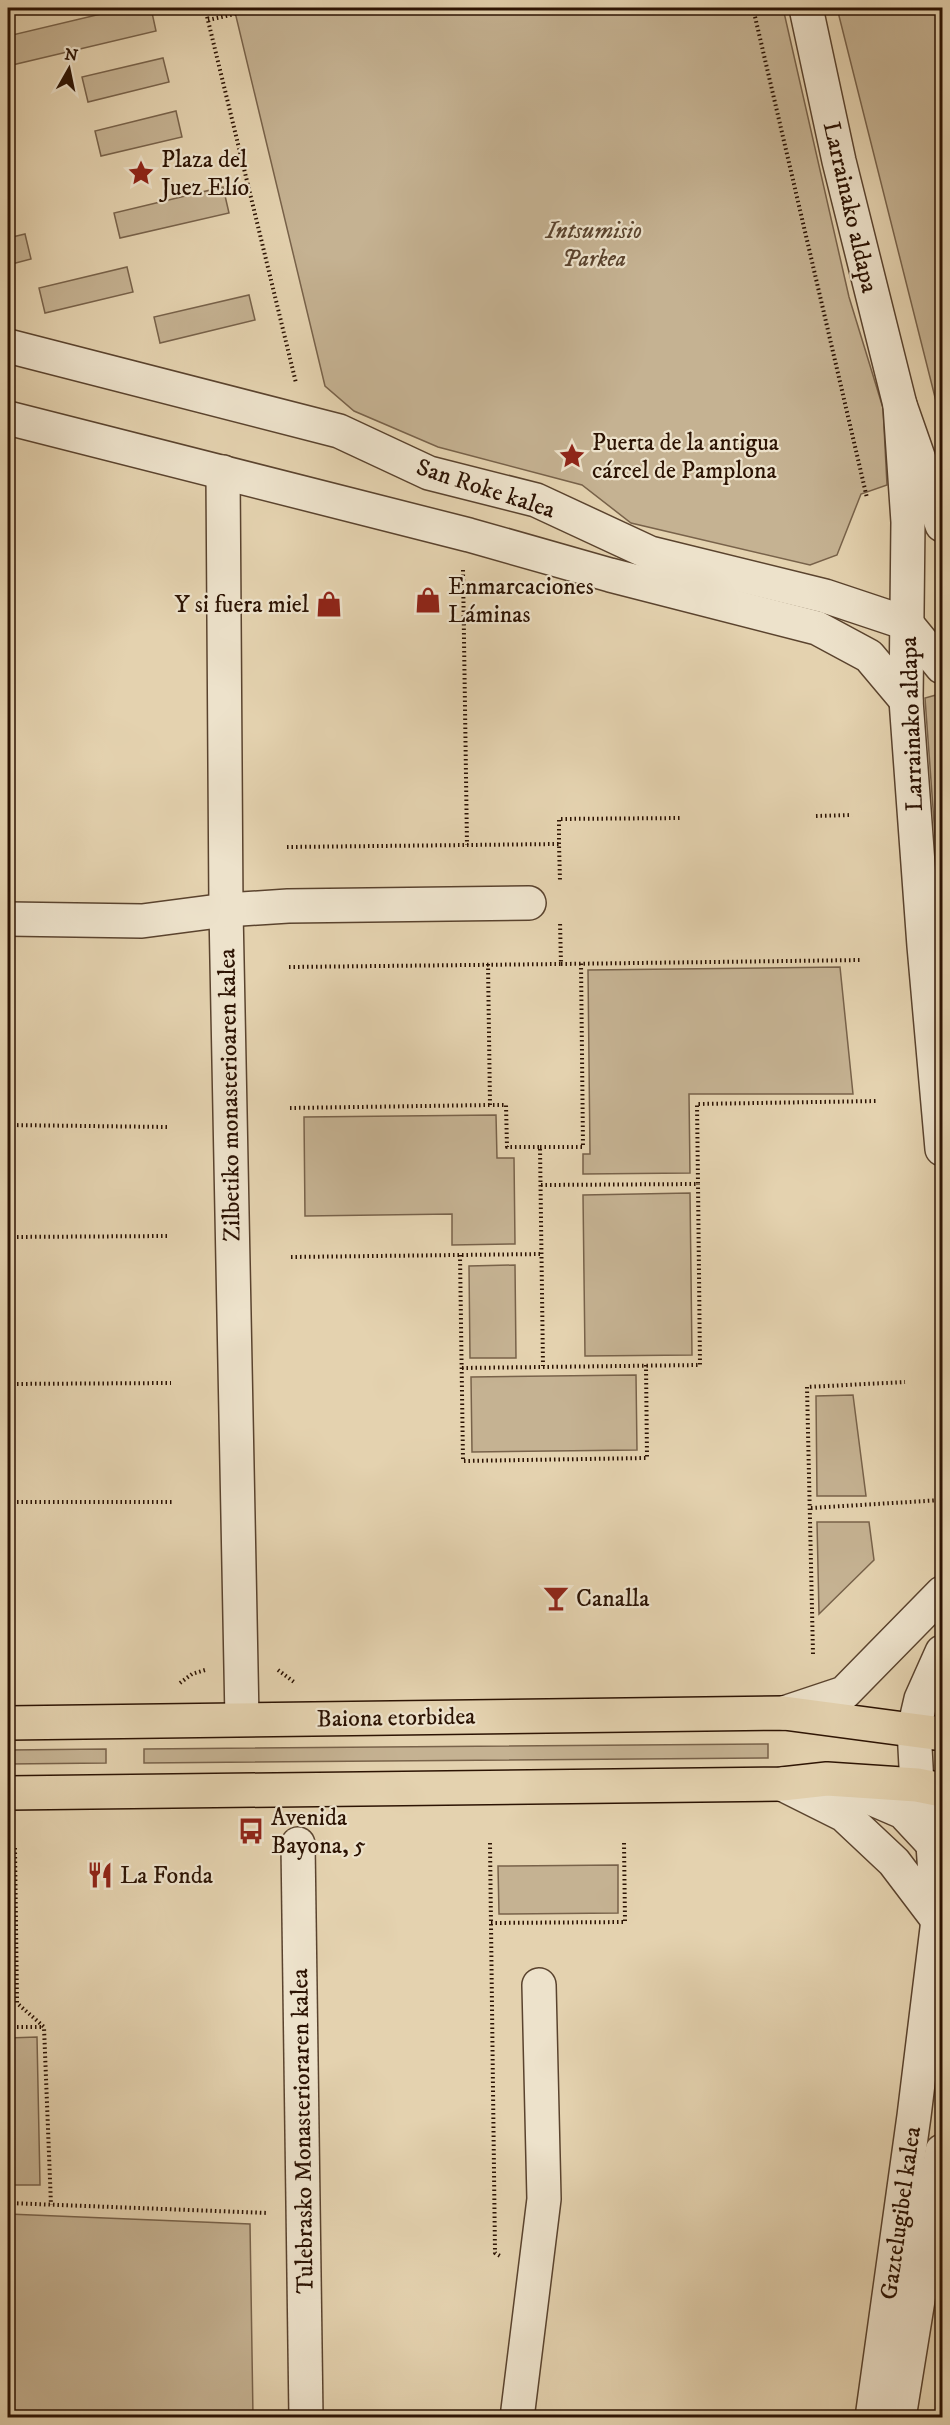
<svg xmlns="http://www.w3.org/2000/svg" width="950" height="2425" viewBox="0 0 950 2425" font-family="'IM FELL DW Pica',serif">
  <style>
    .green { fill: #c5b292; stroke: #78624a; stroke-width: 1.5 }
    .lines { fill: none; stroke-linecap: round; stroke-linejoin: round }
    .minor-casing { stroke: #5a432e; stroke-width: 36 }
    .major-casing { stroke: #2c1303; stroke-width: 36 }
    .path { stroke: #2c1303; stroke-width: 4; stroke-dasharray: 1.5 3; stroke-linecap: butt }
    .minor { stroke: #ede2cb; stroke-width: 33 }
    .major { stroke: #e4d2af; stroke-width: 33 }
    .labels { text-anchor: middle; stroke-width: 4.5; stroke-linejoin: round; paint-order: stroke }
    .poi-label { font-size: 24px; fill: #2c1303; stroke: #ede2cb; text-anchor: start }
    .street-label { font-size: 24px; fill: #2c1303; stroke: #ede2cb }
    .park-label { font-size: 24px; font-style: italic; fill: #5a432e; stroke: #ede2cb }
  </style>
  <rect width="100%" height="100%" fill="#e4d2af"/>
  <filter id="stains"><feTurbulence type="fractalNoise" baseFrequency=".00333" numOctaves="4"/><feColorMatrix values="0 0 0 0 .2 0 0 0 0 .09 0 0 0 0 .02 0 0 0 .5 -.17"/></filter>
  <radialGradient id="worn" r=".72"><stop offset=".6" stop-color="#630" stop-opacity="0"/><stop offset="1" stop-color="#630" stop-opacity=".3"/></radialGradient>
  <g class="green">
    <path d="M126,8h25l5,23 -148,35v-30z"/>
    <path d="M234,8h549l66,289 34,111 4,77 -26,9 -24,61 -27,10 -179,-42 -49,-38 -144,-38 -84,-36 -29,-25z"/>
    <path d="M837,8h105v417z"/>
    <path d="M163,58l6,24 -81,20 -6,-25z"/>
    <path d="M176,111l6,26 -81,19 -6,-25z"/>
    <path d="M223,187l6,26 -109,25 -6,-25z"/>
    <path d="M25,234l6,25 -23,6v-27z"/>
    <path d="M127,267l6,25 -88,21 -6,-25z"/>
    <path d="M249,295l6,25 -95,23 -6,-26z"/>
    <path d="M936,695l6,22v215l-17,-234z"/>
    <path d="M840,967l13,127h-164l1,79 -107,1v-20h7l-2,-184z"/>
    <path d="M496,1115l1,43h17l1,86 -63,1v-31l-147,2 -1,-99z"/>
    <path d="M690,1193l2,162 -107,1 -2,-161z"/>
    <path d="M515,1265l1,93h-46l-1,-92z"/>
    <path d="M636,1375l1,75 -165,2 -1,-75z"/>
    <path d="M853,1395l13,101h-49l-1,-100z"/>
    <path d="M817,1522h52l5,38 -55,54z"/>
    <path d="M768,1744v14l-624,5v-14z"/>
    <path d="M106,1749v14l-98,1v-14z"/>
    <path d="M618,1865v48l-119,1 -1,-48z"/>
    <path d="M37,2037l3,148h-32v-147z"/>
    <path d="M8,2214l242,10 3,193h-245z"/>
  </g>
  <g class="lines">
    <g class="minor-casing">
      <g id="minor">
        <path d="M806,8l33,153 61,244 42,120"/>
        <path d="M8,346l331,85 90,42 107,27 114,53 175,43 81,27 36,44"/>
        <path d="M900,405l8,117 -2,178 18,246 18,203"/>
        <path d="M8,418l461,117 141,40 207,53 52,28 37,44"/>
        <path d="M223,472l3,438 16,809"/>
        <path d="M8,919l134,2 84,-11 62,-4 241,-3"/>
        <path d="M784,1713l60,-20 98,-100"/>
        <path d="M831,1781l72,31 28,30"/>
        <path d="M782,1784l62,31 50,47 44,58"/>
        <path d="M298,1844l8,574"/>
        <path d="M517,2418l27,-219 -5,-214"/>
        <path d="M872,2418l42,-302 24,-196 -5,-76 -16,-59 -3,-56 7,-30 21,-47"/>
        <path d="M899,2418l43,-267"/>
      </g>
    </g>
    <g class="major-casing">
      <g id="major">
        <path d="M8,1723l776,-10 158,21"/>
        <path d="M8,1793l774,-9 45,-5 90,6 25,5"/>
      </g>
    </g>
    <g class="path">
      <path d="M205,8l91,375"/>
      <path d="M563,8h5"/>
      <path d="M753,8l114,490"/>
      <path d="M208,20l54,-12"/>
      <path d="M463,570l4,275"/>
      <path d="M816,816l36,-1"/>
      <path d="M559,844v-25l123,-1"/>
      <path d="M287,847l272,-3 1,37"/>
      <path d="M488,964l2,141h16l1,42h33l3,219"/>
      <path d="M561,964l301,-4"/>
      <path d="M289,967l272,-3 -1,-42"/>
      <path d="M290,1108l200,-3"/>
      <path d="M8,1125l159,2"/>
      <path d="M540,1147h43l-2,-184"/>
      <path d="M541,1185l157,-1 -1,-80 180,-3"/>
      <path d="M8,1237l161,-1"/>
      <path d="M460,1255l3,206 184,-3 -1,-93"/>
      <path d="M291,1257l251,-3"/>
      <path d="M462,1368l238,-3 -2,-181"/>
      <path d="M8,1384l163,-1"/>
      <path d="M8,1502h166"/>
      <path d="M811,1508l131,-8"/>
      <path d="M813,1654l-6,-267 98,-5"/>
      <path d="M278,1670l16,12"/>
      <path d="M180,1683l12,-9 13,-4"/>
      <path d="M490,1843l5,410 5,3"/>
      <path d="M15,1848l2,155 27,24 7,178"/>
      <path d="M491,1923l134,-1 -1,-80"/>
      <path d="M8,2027h35"/>
      <path d="M8,2203l260,10"/>
    </g>
    <use href="#minor" class="minor"/>
    <use href="#major" class="major"/>
  </g>
  <defs>
    <g id="sight-bare" transform="scale(2.07)"><path d="M0-6L1.8-2.2L6-1.7L2.9 1.2L3.7 5.4L0 3.3L-3.7 5.4L-2.9 1.2L-6-1.7L-1.8-2.2Z" fill="#8f2418" stroke="#ede2cb" stroke-width="2.5" paint-order="stroke"/></g>
    <g id="shop-bare" transform="scale(2.07)"><path d="M-5-2.5h2.3a2.7 3.5 0 0 1 5.4 0H5L5.5 6h-11ZM-1.5-2.5h3a1.5 2.3 0 0 0-3 0Z" fill="#8f2418" stroke="#ede2cb" stroke-width="2.5" paint-order="stroke"/></g>
    <g id="bar-bare" transform="scale(2.07)"><path d="M-6-5H6L.8 .8V4.5H3.5V6h-7V4.5H-.8V.8Z" fill="#8f2418" stroke="#ede2cb" stroke-width="2.5" paint-order="stroke"/></g>
    <g id="bus-bare" transform="scale(2.07)"><path d="M-5-6H5V4H4V6H2V4H-2V6H-4V4H-5ZM-3.5-4V0h7V-4ZM-3.5 1.2v1.5H-2V1.2ZM2 1.2v1.5H3.5V1.2Z" fill="#8f2418" stroke="#ede2cb" stroke-width="2.5" paint-order="stroke"/></g>
    <g id="restaurant-bare" transform="scale(2.07)"><path d="M-5-6h1v4h1v-4h1v4h1v-4h1v5L-1.5 .5V6h-2V.5L-5-1ZM5-6V6H3V1.5H1.5Q1.5-4 5-6Z" fill="#8f2418" stroke="#ede2cb" stroke-width="2.5" paint-order="stroke"/></g>
  </defs>
  <g fill-rule="evenodd">
    <use href="#sight-bare" x="141" y="173"/>
    <use href="#sight-bare" x="572" y="456"/>
    <use href="#shop-bare" x="428" y="600"/>
    <use href="#shop-bare" x="329" y="604"/>
    <use href="#bar-bare" x="556" y="1598"/>
    <use href="#bus-bare" x="251" y="1831"/>
    <use href="#restaurant-bare" x="100" y="1875"/>
  </g>
  <g class="labels">
    <g class="poi-label">
      <text x="161" y="167">Plaza del<tspan x="161" dy="28">Juez Elío</tspan></text>
      <text x="592" y="450">Puerta de la antigua<tspan x="592" dy="28">cárcel de Pamplona</tspan></text>
      <text x="448" y="594">Enmarcaciones<tspan x="448" dy="28">Láminas</tspan></text>
      <text x="309" y="612" text-anchor="end">Y si fuera miel</text>
      <text x="576" y="1606">Canalla</text>
      <text x="271" y="1825">Avenida<tspan x="271" dy="28">Bayona, 5</tspan></text>
      <text x="120" y="1883">La Fonda</text>
    </g>
    <g class="street-label">
      <text transform="translate(851 207) rotate(77)" y="8">Larrainako aldapa</text>
      <text transform="translate(486 488) rotate(18)" y="8">San Roke kalea</text>
      <text transform="translate(911 724) rotate(-92)" y="8">Larrainako aldapa</text>
      <text transform="translate(229 1095) rotate(-91)" y="8">Zilbetiko monasterioaren kalea</text>
      <text transform="translate(396 1717) rotate(-1)" y="8">Baiona etorbidea</text>
      <text transform="translate(302 2131) rotate(-91)" y="8">Tulebrasko Monasterioraren kalea</text>
      <text transform="translate(900 2213) rotate(-82)" y="8">Gaztelugibel kalea</text>
    </g>
    <g class="park-label">
      <text x="594" y="238">Intsumisio<tspan x="594" dy="28">Parkea</tspan></text>
    </g>
  </g>
  <rect width="950" height="2425" fill="none" stroke="#e4d2af" stroke-width="30"/>
  <rect x="9" y="9" width="932" height="2407" fill="none" stroke="#2c1303" stroke-width="3"/>
  <rect x="15" y="15" width="920" height="2395" fill="none" stroke="#2c1303" stroke-width="1.5"/>
  <g transform="translate(69 69) rotate(9)" stroke="#ede2cb" stroke-width="4.5" paint-order="stroke">
  <path d="M0-4.5L10 22L0 15L-10 22Z" fill="#2c1303"/>
  <text y="-9" font-size="16" font-weight="bold" text-anchor="middle" fill="#2c1303">N</text>
  </g>
  <rect width="100%" height="100%" filter="url(#stains)"/>
  <rect width="100%" height="100%" fill="url(#worn)"/>
</svg>
